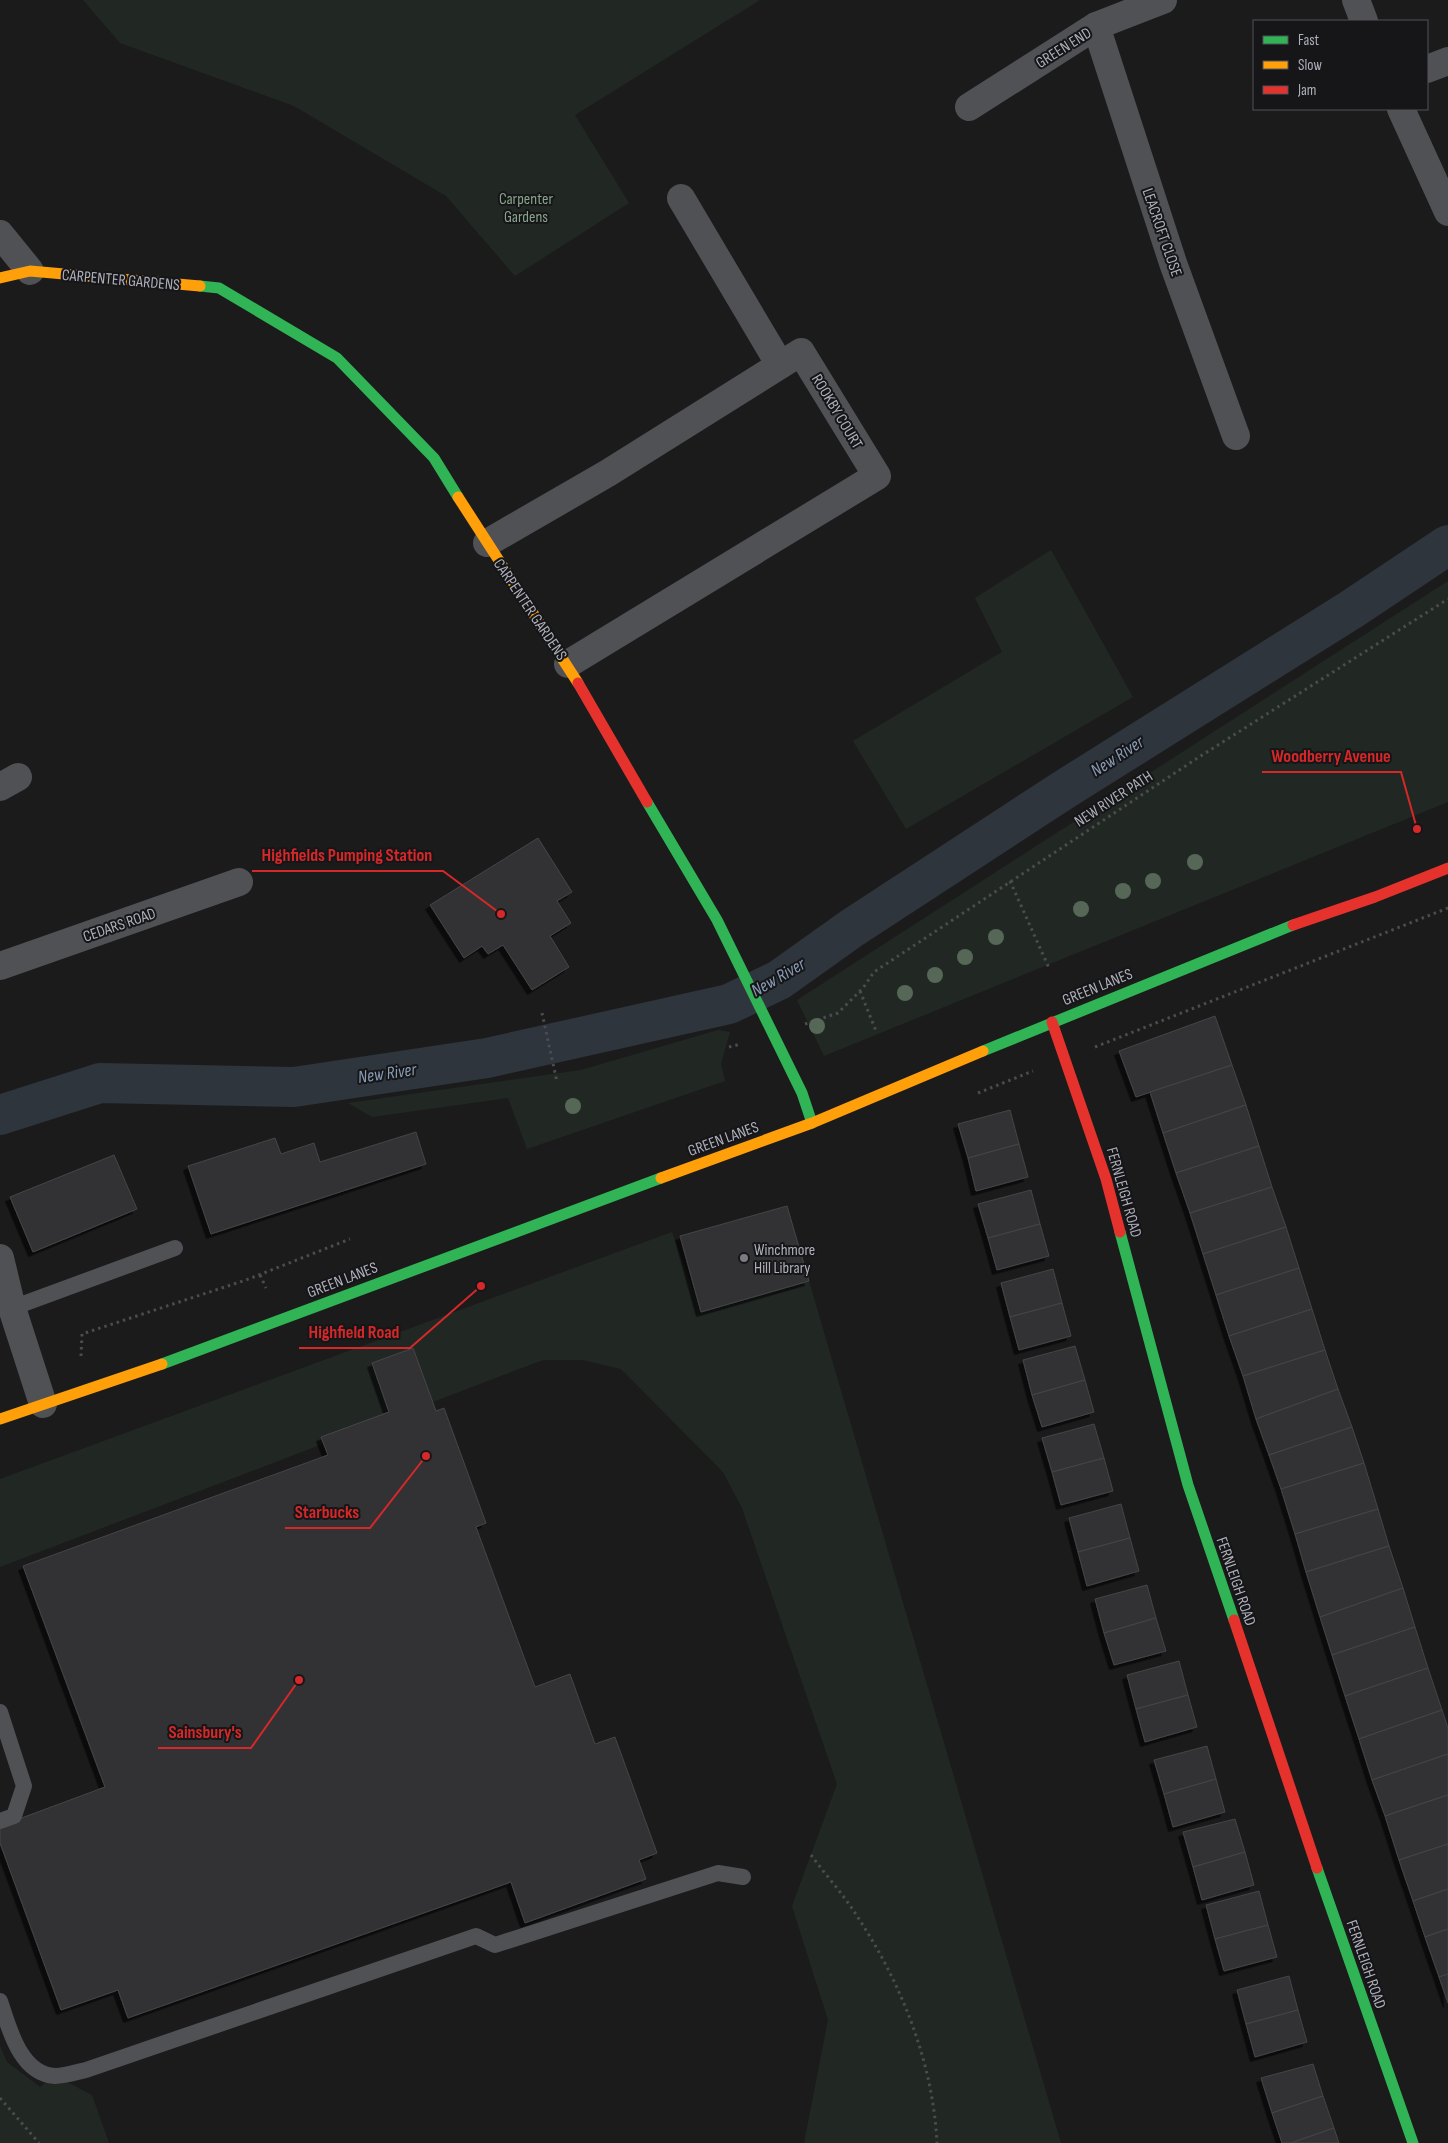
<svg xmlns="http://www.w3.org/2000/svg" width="1448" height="2143" viewBox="0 0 1448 2143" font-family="'Sofia Sans Condensed',sans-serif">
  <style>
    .green { fill: #212823 }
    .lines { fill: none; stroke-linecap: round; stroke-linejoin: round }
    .canal { stroke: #2f353d; stroke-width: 40 }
    .building { fill: #333334; stroke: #444548; filter: url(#shadow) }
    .path { stroke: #4b4c4f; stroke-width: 3; stroke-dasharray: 2.5 4; stroke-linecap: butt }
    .lane { stroke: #505154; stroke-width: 16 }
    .street { stroke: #505154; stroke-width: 28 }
    .fast { stroke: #30b455; stroke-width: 11 }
    .slow { stroke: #ff9f0a; stroke-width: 11 }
    .jam { stroke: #e5322d; stroke-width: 11 }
    .tree { fill: #566758 }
    .poi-dot { fill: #7b7c83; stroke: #161518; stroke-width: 2 }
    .labels { text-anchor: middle; stroke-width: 4; stroke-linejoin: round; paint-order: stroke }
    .street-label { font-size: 16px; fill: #aeb1bb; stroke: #161518 }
    .park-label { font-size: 16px; fill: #86a58a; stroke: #161518 }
    .poi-label { font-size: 16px; fill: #aeb1bb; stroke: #161518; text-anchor: start }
    .water-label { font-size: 18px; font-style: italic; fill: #879cb4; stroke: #161518 }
    .leader { fill: none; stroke: #d62828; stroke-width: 2 }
    .callout-dot { fill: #d62828; stroke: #161518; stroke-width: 2 }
    .callout-label { font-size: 18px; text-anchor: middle; font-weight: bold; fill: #d62828; stroke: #161518; stroke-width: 4; stroke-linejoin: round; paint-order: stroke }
  </style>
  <defs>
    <filter id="shadow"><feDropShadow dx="-4.5" dy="4.5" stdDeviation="0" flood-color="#0009"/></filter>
  </defs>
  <rect width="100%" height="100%" fill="#1b1b1c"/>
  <g class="green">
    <path d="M83,0h677l-185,115 54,88 -114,73 -69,-80 -152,-90 -174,-63z"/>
    <path d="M1051,550l82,147 -227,132 -53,-88 149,-89 -27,-54z"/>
    <path d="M1448,581v221l-624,254 -27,-56z"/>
    <path d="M718,1030l12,2 -9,32 4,17 -198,68 -19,-51 -136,19 -24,-14 233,-33z"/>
    <path d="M672,1232l29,80 108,-31 252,862h-257l24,-123 -36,-114 45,-122 -95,-276 -19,-36 -102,-103 -38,-9h-40l-543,207v-88z"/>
    <path d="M0,2046l7,16 33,25 15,-11 37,19 17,48h-109z"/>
  </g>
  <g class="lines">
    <path class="canal" d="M0,1115l100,-32 194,4 193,-29 242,-54 50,-24 73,-52 213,-139 287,-180 96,-64"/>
  </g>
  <g class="building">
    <path d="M538,838l34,54 -15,9 14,22 -21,13 19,31 -37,23 -29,-45 -15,9 -6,-8 -18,12 -34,-53z"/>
    <path d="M1215,1016l17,49 -96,32 -17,-46z"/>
    <path d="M1232,1065l14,40 -83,28 -13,-41z"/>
    <path d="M1246,1105l13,41 -83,27 -13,-40z"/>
    <path d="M1010,1110l9,34 -51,14 -10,-34z"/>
    <path d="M416,1132l10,32 -215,70 -23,-68 87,-28 6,16 33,-11 6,19z"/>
    <path d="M1019,1144l9,33 -52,14 -8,-33z"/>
    <path d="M1259,1146l13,41 -82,26 -14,-40z"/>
    <path d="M114,1155l23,54 -104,43 -23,-55z"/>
    <path d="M1272,1187l14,40 -83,27 -13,-41z"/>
    <path d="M1031,1190l9,34 -52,14 -10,-34z"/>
    <path d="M787,1206l22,75 -108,31 -21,-76z"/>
    <path d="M1040,1224l9,32 -52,14 -9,-32z"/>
    <path d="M1286,1227l13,41 -83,27 -13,-41z"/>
    <path d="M1299,1268l13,41 -83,27 -13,-41z"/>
    <path d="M1053,1269l9,34 -52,14 -9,-34z"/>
    <path d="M1062,1303l9,33 -52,14 -9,-33z"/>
    <path d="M1312,1309l13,41 -82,26 -14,-40z"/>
    <path d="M1075,1346l10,34 -53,15 -9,-35z"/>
    <path d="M413,1348l23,63 8,-3 42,115 -10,4 59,160 35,-13 25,70 20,-7 42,116 -18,7 7,19 -121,44 -14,-41 -383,136 -10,-28 -57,20 -61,-167v-17l105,-39 -82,-221 305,-111 -7,-18 68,-25 -17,-49z"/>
    <path d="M1325,1350l13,39 -82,30 -13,-43z"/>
    <path d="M1085,1380l9,32 -52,15 -10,-32z"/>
    <path d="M1338,1389l14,38 -83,28 -13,-36z"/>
    <path d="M1094,1424l10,34 -52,14 -10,-34z"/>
    <path d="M1352,1427l12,36 -83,26 -12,-34z"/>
    <path d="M1104,1458l9,33 -52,14 -9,-33z"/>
    <path d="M1364,1463l14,46 -83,25 -14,-45z"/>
    <path d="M1121,1504l9,34 -52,14 -9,-34z"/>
    <path d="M1378,1509l11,37 -83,26 -11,-38z"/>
    <path d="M1130,1538l9,33 -52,15 -9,-34z"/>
    <path d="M1389,1546l14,42 -83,29 -14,-45z"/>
    <path d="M1147,1585l9,33 -52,15 -9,-34z"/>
    <path d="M1403,1588l12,39 -83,28 -12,-38z"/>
    <path d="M1156,1618l10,33 -52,14 -10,-32z"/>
    <path d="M1415,1627l13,41 -83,28 -13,-41z"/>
    <path d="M1179,1661l9,34 -52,14 -9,-34z"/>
    <path d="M1428,1668l14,42 -83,29 -14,-43z"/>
    <path d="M1188,1695l9,32 -52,15 -9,-33z"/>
    <path d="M1442,1710l6,18v26l-76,26 -13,-41z"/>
    <path d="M1207,1746l9,33 -52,15 -10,-34z"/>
    <path d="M1448,1754v41l-63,21 -13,-36z"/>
    <path d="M1216,1779l9,33 -52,15 -9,-33z"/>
    <path d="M1448,1795v49l-49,16 -14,-44z"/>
    <path d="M1235,1819l10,33 -52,15 -10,-35z"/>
    <path d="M1448,1844v45l-35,12 -14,-41z"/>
    <path d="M1245,1852l9,33 -52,15 -9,-33z"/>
    <path d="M1448,1889v40l-23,8 -12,-36z"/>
    <path d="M1259,1891l9,34 -53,14 -9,-34z"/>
    <path d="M1268,1925l9,32 -53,14 -9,-32z"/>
    <path d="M1448,1929v45l-9,3 -14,-40z"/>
    <path d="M1448,1974v29l-9,-26z"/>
    <path d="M1289,1976l9,34 -52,14 -9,-34z"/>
    <path d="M1298,2010l9,32 -52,15 -9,-33z"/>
    <path d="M1313,2064l10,32 -51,17 -11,-35z"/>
    <path d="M1323,2096l11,32 -43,15h-9l-10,-30z"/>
    <path d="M1334,2128l5,15h-48z"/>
  </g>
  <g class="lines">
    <g class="path">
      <path d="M1010,881l39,87"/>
      <path d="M860,991l16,40"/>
      <path d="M542,1013l15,69"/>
      <path d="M805,1024l33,-11 25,-25 11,-16 322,-213 252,-160"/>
      <path d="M729,1047l12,-3"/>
      <path d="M1095,1047l353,-139"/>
      <path d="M978,1093l55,-22"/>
      <path d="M260,1275l6,13"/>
      <path d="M81,1356l1,-22 164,-54 104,-41"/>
      <path d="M811,1855c14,19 31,38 44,58 45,67 78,148 82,230"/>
      <path d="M0,2098l39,45"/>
    </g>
    <g class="lane">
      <path d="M12,1308l163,-60"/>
      <path d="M0,1712l24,74 -10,30 -14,5"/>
      <path d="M0,2001c9,27 20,73 55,75 10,0 22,-4 31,-6l390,-134 19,9 223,-72 25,4"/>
    </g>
    <g class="street">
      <path d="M1356,0l8,21"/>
      <path d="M1096,26l77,237 63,173"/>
      <path d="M1427,69l21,-8"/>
      <path d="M969,107l127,-81 67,-26"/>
      <path d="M1401,109l47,103"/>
      <path d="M681,198l99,167"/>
      <path d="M0,234l30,37"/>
      <path d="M487,543l121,-70 193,-121 76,124 -309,188"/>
      <path d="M0,787l18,-10"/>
      <path d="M0,966l239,-84"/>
      <path d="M0,1258l12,50 31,96"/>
    </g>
    <g class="fast">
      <path d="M200,286l19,2 118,70 97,100 24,39"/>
      <path d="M647,802l70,118 85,173 10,30"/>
      <path d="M983,1051l310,-126"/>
      <path d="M1120,1232l68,253 46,135"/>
      <path d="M162,1364l499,-186"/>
      <path d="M1317,1868l96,275"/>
    </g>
    <g class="slow">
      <path d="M0,278l30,-7 170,15"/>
      <path d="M458,497l120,186"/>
      <path d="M661,1178l151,-55 171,-72"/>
      <path d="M0,1419l162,-55"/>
    </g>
    <g class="jam">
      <path d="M578,683l69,119"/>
      <path d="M1293,925l82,-28 73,-29"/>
      <path d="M1052,1022l54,157 14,53"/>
      <path d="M1234,1620l83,248"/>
    </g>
  </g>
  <g class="tree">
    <circle cx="1195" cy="862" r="8"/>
    <circle cx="1153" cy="881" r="8"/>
    <circle cx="1123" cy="891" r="8"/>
    <circle cx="1081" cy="909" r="8"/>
    <circle cx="996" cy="937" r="8"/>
    <circle cx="965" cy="957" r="8"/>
    <circle cx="935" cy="975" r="8"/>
    <circle cx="905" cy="993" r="8"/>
    <circle cx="817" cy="1026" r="8"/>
    <circle cx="573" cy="1106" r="8"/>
  </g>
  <circle class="poi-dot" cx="744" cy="1258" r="5"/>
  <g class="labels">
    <g class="street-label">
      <text transform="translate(1063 47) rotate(-32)" y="6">GREEN END</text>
      <text transform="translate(1163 232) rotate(71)" y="6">LEACROFT CLOSE</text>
      <text transform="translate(121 279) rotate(5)" y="6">CARPENTER GARDENS</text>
      <text transform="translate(838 411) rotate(59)" y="6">ROOKBY COURT</text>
      <text transform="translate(531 609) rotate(56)" y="6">CARPENTER GARDENS</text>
      <text transform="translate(1113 798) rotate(-33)" y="6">NEW RIVER PATH</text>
      <text transform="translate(119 924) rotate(-19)" y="6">CEDARS ROAD</text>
      <text transform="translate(1097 986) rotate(-22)" y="6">GREEN LANES</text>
      <text transform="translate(723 1138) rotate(-20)" y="6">GREEN LANES</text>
      <text transform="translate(1125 1192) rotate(74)" y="6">FERNLEIGH ROAD</text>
      <text transform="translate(342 1279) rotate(-21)" y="6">GREEN LANES</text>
      <text transform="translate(1237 1581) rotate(71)" y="6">FERNLEIGH ROAD</text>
      <text transform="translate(1367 1964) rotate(71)" y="6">FERNLEIGH ROAD</text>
    </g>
    <g class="park-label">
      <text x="526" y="204">Carpenter<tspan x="526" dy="18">Gardens</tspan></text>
    </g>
    <g class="poi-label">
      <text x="754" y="1255">Winchmore<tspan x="754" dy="18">Hill Library</tspan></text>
    </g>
    <g class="water-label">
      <text transform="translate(1117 756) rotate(-33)" y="6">New River</text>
      <text transform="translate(778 977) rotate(-30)" y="6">New River</text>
      <text transform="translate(387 1073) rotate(-8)" y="6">New River</text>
    </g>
  </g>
  <path class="leader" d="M1417 829L1401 772H1262M501 914L443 871H252M481 1286L410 1348H299M426 1456L370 1528H285M299 1680L251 1748H158"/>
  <g class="callout-dot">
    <circle cx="1417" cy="829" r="5"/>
    <circle cx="501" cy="914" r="5"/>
    <circle cx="481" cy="1286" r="5"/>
    <circle cx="426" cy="1456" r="5"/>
    <circle cx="299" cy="1680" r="5"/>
  </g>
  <g class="callout-label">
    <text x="1331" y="762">Woodberry Avenue</text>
    <text x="347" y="861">Highfields Pumping Station</text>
    <text x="354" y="1338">Highfield Road</text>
    <text x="327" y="1518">Starbucks</text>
    <text x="205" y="1738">Sainsbury's</text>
  </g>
  <rect x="1253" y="20" width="175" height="90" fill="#161518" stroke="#535359"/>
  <rect x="1263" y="36" width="25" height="8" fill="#30b455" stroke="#535359"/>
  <text x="1298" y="45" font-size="15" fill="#aeb1bb">Fast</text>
  <rect x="1263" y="61" width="25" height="8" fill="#ff9f0a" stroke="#535359"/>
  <text x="1298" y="70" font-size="15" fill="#aeb1bb">Slow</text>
  <rect x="1263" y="86" width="25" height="8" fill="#e5322d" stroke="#535359"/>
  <text x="1298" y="95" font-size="15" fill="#aeb1bb">Jam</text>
</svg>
